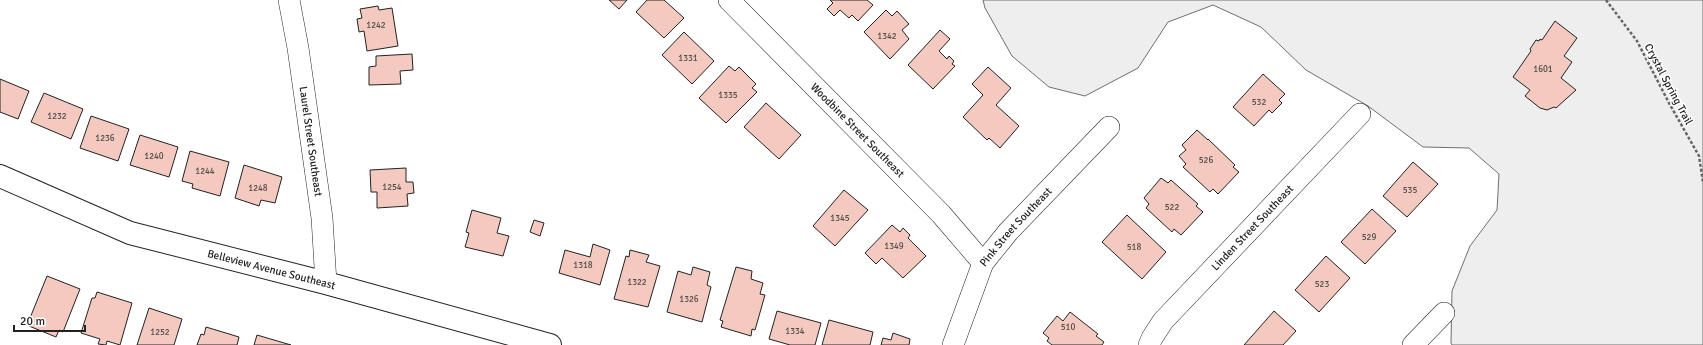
<svg xmlns="http://www.w3.org/2000/svg" width="1703" height="345" viewBox="0 0 1703 345" font-family="Signika,sans-serif">
  <style>
    .green { fill: #eee; stroke: #6f6f6f }
    .building { fill: #f3c9c0; stroke: #222 }
    .lines { fill: none; stroke-linecap: round; stroke-linejoin: round }
    .street-casing { stroke: #222; stroke-width: 22 }
    .secondary-casing { stroke: #222; stroke-width: 24 }
    .path { stroke: #646464; stroke-width: 2.5; stroke-dasharray: 3 2; stroke-linecap: butt }
    .street { stroke: #fff; stroke-width: 21 }
    .secondary { stroke: #fff; stroke-width: 22 }
    .labels { text-anchor: middle; stroke-width: 3; stroke-linejoin: round; paint-order: stroke }
    .number-label { font-size: 9px; fill: #564c4a }
    .street-label { font-size: 11px; fill: #222; stroke: #fff }
  </style>
  <rect width="100%" height="100%" fill="#fff"/>
  <path class="green" d="M983,0h720v345h-251l-1,-2 1,-52 18,-45 27,-36 2,-36 -30,-26 -46,-1 -55,-41 -62,-36 -45,-43 -48,-22 -45,17 -30,46 -53,28 -36,-9 -37,-31 -27,-48z"/>
  <g class="building">
    <path d="M609,0h18l-8,9z"/>
    <path d="M647,0h17l20,18 -20,20 -28,-26z"/>
    <path d="M830,0h37l6,5 -15,16 -6,-6 -3,3 -9,-8 -6,6 -7,-7 6,-6z"/>
    <path d="M378,6l1,4 13,-2 6,38 -31,5 -3,-20 -5,1 -2,-13 5,-1 -2,-9z"/>
    <path d="M886,10l6,6 5,-5 12,13 -7,6 7,9 -19,20 -26,-27z"/>
    <path d="M1555,21l22,17 -13,18 8,6 -11,16 15,12 -20,18 -2,-1 -7,3 -7,-2 -15,-12 5,-6 -17,-13 18,-26 -1,-2 6,-9 3,1 1,-2 2,1z"/>
    <path d="M940,30l10,9 -11,12 8,8 2,-3 5,5 -2,3 3,2 -22,23 -25,-24z"/>
    <path d="M684,32l30,29 -22,23 -30,-29z"/>
    <path d="M412,54l1,16 -13,1 1,13 -32,1v-18l7,-1v-10z"/>
    <path d="M729,66l6,5 4,-4 17,17 -4,4 5,4 -31,31 -27,-25z"/>
    <path d="M988,67l23,21 -15,17 23,21 -19,22 -11,-10 -2,2 -24,-23 20,-22 -11,-11z"/>
    <path d="M1263,74l22,20 -6,6 3,3 -10,10 -3,-3 -15,16 -21,-19z"/>
    <path d="M0,79l29,12 -11,28 -18,-7z"/>
    <path d="M44,93l39,16 -12,30 -40,-17z"/>
    <path d="M766,103l35,32 -22,24 -35,-32z"/>
    <path d="M91,116l38,13 -11,32 -38,-13z"/>
    <path d="M1197,130l11,10v-1l27,26 -2,2 6,5 -21,22 -5,-5 -3,3 -27,-25 3,-3 -7,-8 7,-6 -4,-5z"/>
    <path d="M140,135l38,12 -9,30 -39,-12z"/>
    <path d="M190,151l39,11 -9,34 -28,-8 1,-4 -11,-3z"/>
    <path d="M1413,162l25,22 -31,33 -24,-21z"/>
    <path d="M244,165l38,12 -7,26 -14,-3 -2,6 -24,-8z"/>
    <path d="M406,168v14h7l1,11 -7,1 1,12 -31,2v-16h-6l-1,-22z"/>
    <path d="M1161,178l7,5 3,-3 27,24 -2,2 7,6 -22,23 -7,-6 -2,3 -26,-24 3,-4 -5,-6z"/>
    <path d="M844,190l24,20 -33,36 -22,-20z"/>
    <path d="M1372,209l24,22 -31,33 -24,-22z"/>
    <path d="M472,210l29,8 -4,15 12,3 -6,20 -38,-9 4,-14 -3,-1z"/>
    <path d="M1127,215l39,37 -24,27 -40,-37z"/>
    <path d="M534,220l10,3 -4,13 -10,-4z"/>
    <path d="M892,225l8,7 3,-4 7,7 -2,3 18,18 -23,22 -21,-20 -6,6 -11,-11z"/>
    <path d="M593,244l17,6 -10,35 -41,-12 6,-23 25,7z"/>
    <path d="M630,250l19,5 -3,7 14,4 -12,41 -34,-8 12,-43 3,1z"/>
    <path d="M1326,256l24,22 -31,34 -24,-22z"/>
    <path d="M693,267l17,5 -3,13 4,2 -9,35 -35,-10 11,-41 13,4z"/>
    <path d="M736,267l16,4 -1,8 12,4 -3,11 5,1 -10,35 -3,-1 -1,7 -30,-9 2,-6 -3,-1z"/>
    <path d="M47,276l33,13 -17,43 -4,-2 -3,7 -27,-11 3,-7 -2,-1z"/>
    <path d="M97,292l35,11 -12,42 -13,-4 -1,4 -8,-1 2,-5 -19,-6 11,-35h3z"/>
    <path d="M149,308l33,11 -8,26h-37z"/>
    <path d="M777,311l44,12 -6,22h-25l-21,-6z"/>
    <path d="M1274,311l22,20 -13,14h-39z"/>
    <path d="M1070,312l28,22 -2,2 8,6 -2,3h-50l-5,-4 2,-3 -6,-5 14,-17 6,5z"/>
    <path d="M829,320l44,12 -3,13h-48z"/>
    <path d="M206,327l33,10 -2,8h-40l4,-11 3,1z"/>
    <path d="M893,333l17,6 -1,6h-28l2,-7 8,2z"/>
    <path d="M257,335l34,10h-37z"/>
  </g>
  <g class="lines">
    <g class="street-casing">
      <g id="street">
        <path id="s1" d="M289,0l9,48 24,170 4,65"/>
        <path id="s2" d="M729,0l212,214 42,49"/>
        <path id="s3" d="M953,345l30,-82 25,-31 101,-105"/>
        <path id="s4" d="M1149,345l3,-7 11,-17 197,-207"/>
        <path d="M1413,345l31,-32"/>
      </g>
    </g>
    <g class="secondary-casing">
      <g id="secondary">
        <path id="s5" d="M0,176l130,57 196,50 224,62"/>
      </g>
    </g>
    <path class="path" d="M1606,0l31,41 32,62 30,53 4,26"/>
    <use href="#street" class="street"/>
    <use href="#secondary" class="secondary"/>
  </g>
  <g class="labels">
    <g class="number-label">
      <text x="376" y="28">1242</text>
      <text x="887" y="39">1342</text>
      <text x="688" y="61">1331</text>
      <text x="1543" y="72">1601</text>
      <text x="728" y="98">1335</text>
      <text x="1259" y="105">532</text>
      <text x="57" y="119">1232</text>
      <text x="105" y="141">1236</text>
      <text x="154" y="159">1240</text>
      <text x="1206" y="163">526</text>
      <text x="205" y="174">1244</text>
      <text x="392" y="190">1254</text>
      <text x="258" y="191">1248</text>
      <text x="1410" y="193">535</text>
      <text x="1172" y="210">522</text>
      <text x="840" y="221">1345</text>
      <text x="1369" y="240">529</text>
      <text x="894" y="249">1349</text>
      <text x="1134" y="250">518</text>
      <text x="583" y="268">1318</text>
      <text x="637" y="285">1322</text>
      <text x="1322" y="287">523</text>
      <text x="689" y="302">1326</text>
      <text x="1068" y="330">510</text>
      <text x="795" y="334">1334</text>
      <text x="160" y="335">1252</text>
    </g>
    <g class="street-label">
      <text transform="translate(1669 84) rotate(62)" y="4">Crystal Spring Trail</text>
      <text dy="4" stroke="none"><textPath href="#s2" startOffset="183">Woodbine Street Southeast</textPath></text>
      <text dy="4" stroke="none"><textPath href="#s1" startOffset="143">Laurel Street Southeast</textPath></text>
      <text dy="4" stroke="none"><textPath href="#s3" startOffset="136">Pink Street Southeast</textPath></text>
      <text dy="4" stroke="none"><textPath href="#s4" startOffset="157">Linden Street Southeast</textPath></text>
      <text dy="4" stroke="none"><textPath href="#s5" startOffset="288">Belleview Avenue Southeast</textPath></text>
    </g>
  </g>
  <path d="M14 325v6h71v-6" fill="none" stroke="#222222" stroke-width="2"/>
  <text x="20" y="325" font-size="12" fill="#222222" stroke="#ffffff" stroke-width="3" paint-order="stroke">20 m</text>
</svg>
